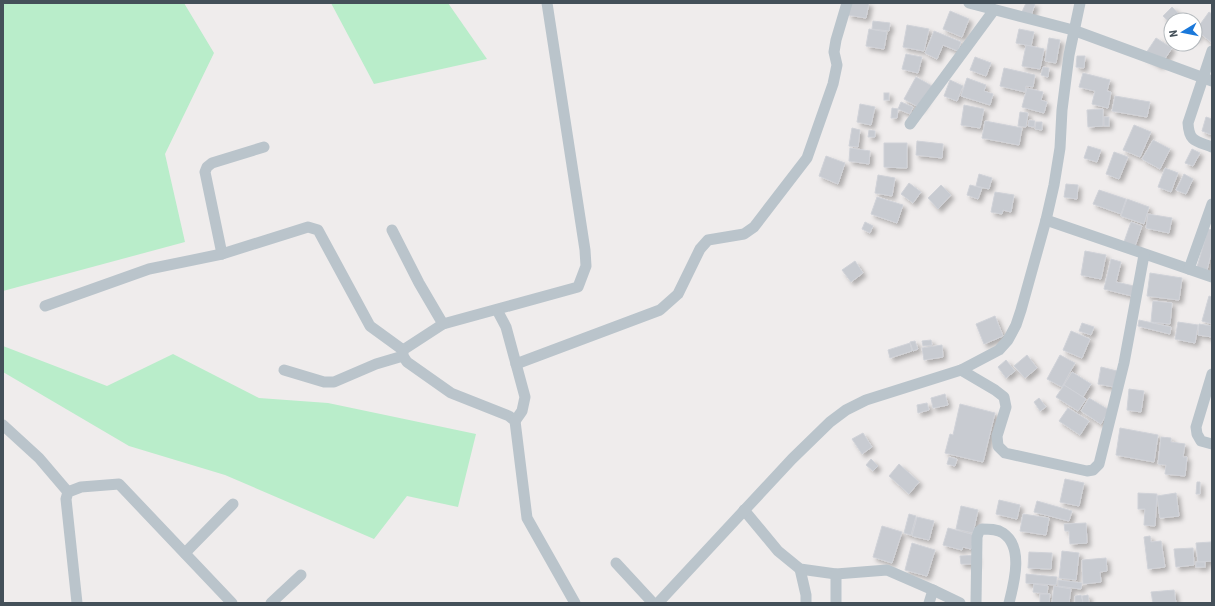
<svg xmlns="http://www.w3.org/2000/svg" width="1215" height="606" viewBox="0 0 1215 606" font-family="'Roboto Condensed',sans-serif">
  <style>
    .green { fill: #b9edca }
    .building { fill: #c8cbd1; stroke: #d0d2d8; filter: url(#shadow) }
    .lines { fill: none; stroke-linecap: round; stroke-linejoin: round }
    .minor { stroke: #bac4cb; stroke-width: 11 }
  </style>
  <defs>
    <filter id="shadow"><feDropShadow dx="3.5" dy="3.5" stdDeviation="2" flood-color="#0004"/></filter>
  </defs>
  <rect width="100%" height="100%" fill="#efecec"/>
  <g class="green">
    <path d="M3,3h181l30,50 -49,101 20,88 -182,49z"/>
    <path d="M331,3h117l39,56 -113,25z"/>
    <path d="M3,346l104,40 66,-32 86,44 69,5 148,31 -18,73 -51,-11 -33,43 -149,-64 -96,-29 -126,-74z"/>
  </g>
  <g class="building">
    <path d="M850,3h19l-3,15 -18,-3z"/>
    <path d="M1026,3l9,1 -4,12 -9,-4z"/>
    <path d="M1172,7l13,13h-14v4l-8,-8z"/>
    <path d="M950,11l19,8 -7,18 -19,-8z"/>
    <path d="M1209,12l3,2 -1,28 -15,-12z"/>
    <path d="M873,21l17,2 -1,8 -17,-2z"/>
    <path d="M907,25l22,4 -5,22 -21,-4z"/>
    <path d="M869,29l18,3 -3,17 -18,-3z"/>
    <path d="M1019,29l15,3 -3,14 -15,-3z"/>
    <path d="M934,31l27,11 -3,9 -15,-6 -6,14 -12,-6z"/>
    <path d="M1195,32l4,4 -4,4z"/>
    <path d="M1049,38l11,2 -4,23 -11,-2z"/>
    <path d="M1156,38l16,10 -12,18 -16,-10z"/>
    <path d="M1026,45l18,4 -4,20 -18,-3z"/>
    <path d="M906,54l16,3 -4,16 -16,-4z"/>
    <path d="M1077,56h8l-1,12 -8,-1z"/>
    <path d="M975,57l16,6 -5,13 -16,-6z"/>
    <path d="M1043,67l6,1 -1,9 -7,-2z"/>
    <path d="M1004,68l31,7 -2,12 -7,-1 -1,6 -25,-6z"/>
    <path d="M1083,73l27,7 -3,11 4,1 -3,16 -16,-4 3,-13 -16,-4z"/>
    <path d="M916,77l16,9 -12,22 -16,-9z"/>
    <path d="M967,78l19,7 -2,6 9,3 -3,11 -29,-9z"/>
    <path d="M950,80l13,6 -6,15 -13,-5z"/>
    <path d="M1027,88l16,4 -2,8 6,2 -3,11 -22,-6z"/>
    <rect x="884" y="93" width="5" height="7"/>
    <path d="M1115,96l35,6 -3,15 -35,-6z"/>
    <path d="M901,102l12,5 -3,7 -12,-5z"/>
    <path d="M860,104l15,3 -4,18 -14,-3z"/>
    <path d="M964,105l20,4 -4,19 -19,-3z"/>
    <path d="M892,108l6,1 -1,9h-6z"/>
    <path d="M1103,109v17l-15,1 -1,-17z"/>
    <path d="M1020,112l8,1 -2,14 -8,-1z"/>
    <rect x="1104" y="117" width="5" height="9"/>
    <path d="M1206,117l6,2v16l-10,-4z"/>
    <path d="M1029,120l6,1 -1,6 -6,-1z"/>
    <path d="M985,121l37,7 -3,17 -37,-7z"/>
    <path d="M1036,122h6v8l-7,-1z"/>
    <path d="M1134,125l17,7 -11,25 -17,-7z"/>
    <path d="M852,128l8,2 -2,17 -9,-1z"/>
    <path d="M869,130l6,1v6h-7z"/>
    <path d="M1153,140l17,9 -10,20 -18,-10z"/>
    <path d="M917,141l26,3 -1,14 -26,-3z"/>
    <path d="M884,143h23v25l-23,-1z"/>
    <path d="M1088,146l13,4 -4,12 -13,-4z"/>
    <path d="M850,148l20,3 -1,13 -20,-3z"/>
    <path d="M1192,149l8,4 -7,13 -8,-3z"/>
    <path d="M1114,152l14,5 -9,22 -13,-5z"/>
    <path d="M826,156l19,7 -7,21 -19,-8z"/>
    <path d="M1165,168l13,5 -7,19 -13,-5z"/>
    <path d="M979,174l13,4 -3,11 -13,-3z"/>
    <path d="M1184,174l9,5 -7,15 -10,-4z"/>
    <path d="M878,175l17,3 -3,18 -17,-3z"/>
    <path d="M909,183l12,9 -8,11 -12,-9z"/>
    <path d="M1066,184l12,1 -1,14 -13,-2z"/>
    <path d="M941,185l10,10 -13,14 -10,-11z"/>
    <path d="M970,185l12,3 -4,11 -11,-4z"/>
    <path d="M1099,190l27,9 -5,15 -28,-10z"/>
    <path d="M995,192l19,3 -3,17 -8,-2 -1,4 -11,-2z"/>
    <path d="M877,197l26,8 -6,18 -26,-9z"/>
    <path d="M1127,199l22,8 -5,17 -23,-8z"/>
    <path d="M1148,214l24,4 -3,15 -23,-5z"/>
    <path d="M865,222l8,4 -3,7 -8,-4z"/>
    <path d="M1131,222l11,4 -7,20 -11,-4z"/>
    <path d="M1208,229l4,1v20l-5,20 -10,-3z"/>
    <path d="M1085,251l21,4 -5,24 -20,-4z"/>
    <path d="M1111,259l10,3 -5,20 18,4 -2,10 -28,-7z"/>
    <path d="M855,261l8,12 -12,9 -9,-12z"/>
    <path d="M1150,273l32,5 -3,22 -32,-4z"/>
    <path d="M1209,296l3,1v27l-10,-3z"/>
    <path d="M1153,301l19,2 -2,21 -19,-2z"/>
    <path d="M995,316l8,20 -19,8 -8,-20z"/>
    <path d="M1139,320l32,7 -1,7 -32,-8z"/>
    <path d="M1178,322l20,3 -3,18 -20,-4z"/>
    <path d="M1082,323l12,4 -3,8 -12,-4z"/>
    <path d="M1199,324l13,2v11l-14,-2z"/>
    <path d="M1071,331l19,8 -8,19 -19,-8z"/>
    <path d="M931,340l1,5 -9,1 -1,-5z"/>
    <path d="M915,341l3,8 -5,2 -3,-9z"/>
    <path d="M910,343l2,8 -22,7 -2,-8z"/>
    <path d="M942,345l1,12 -19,3 -2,-12z"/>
    <path d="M1027,355l10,13 -12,10 -11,-12z"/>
    <path d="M1060,355l15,8 -13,24 -15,-8z"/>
    <path d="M1006,360l9,11 -9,7 -8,-11z"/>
    <path d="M1101,367l16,4 -3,16 -16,-3z"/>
    <path d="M1072,372l19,12 -8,13 -19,-12z"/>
    <path d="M1064,385l22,14 -8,12 -22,-14z"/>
    <path d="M1129,389l15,2 -3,21 -14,-2z"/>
    <path d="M945,394l3,11 -15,3 -2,-10z"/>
    <path d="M1039,398l7,9 -6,4 -6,-9z"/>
    <path d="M1089,398l20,12 -8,14 -20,-13z"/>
    <path d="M927,403l2,7 -11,3 -1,-8z"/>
    <path d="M960,404l35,9 -12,49 -38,-9 5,-19 3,1z"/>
    <path d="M1068,408l21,13 -9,14 -21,-14z"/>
    <path d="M1120,428l38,7 -4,27 -38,-7z"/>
    <path d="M863,433l9,14 -10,7 -10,-15z"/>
    <path d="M1161,437l10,1v4l14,2 -2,13h4l-2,19 -20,-2 1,-9 -8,-1z"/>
    <path d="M949,457l8,2 -2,7 -8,-2z"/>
    <path d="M871,459l7,7 -5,5 -7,-6z"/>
    <path d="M899,464l20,18 -10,12 -20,-18z"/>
    <path d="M1065,479l19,4 -5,23 -19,-4z"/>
    <path d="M1197,482h3v12h-4z"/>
    <path d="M1138,493l19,1 -2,32 -11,-1 1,-16h-7z"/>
    <path d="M1176,493l3,23 -19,2 -3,-22z"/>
    <path d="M999,500l21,5 -3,14 -21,-5z"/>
    <path d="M1037,501l35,10 -3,10 -35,-9z"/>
    <path d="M961,506l17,4 -5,23 -17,-4z"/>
    <path d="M909,514l7,2 -5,19 -7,-2z"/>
    <path d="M1023,514l26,4 -3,17 -26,-4z"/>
    <path d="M917,517l17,4 -5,19 -17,-4z"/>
    <path d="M1086,523l1,20 -17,1 -1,-13h-4l-1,-7z"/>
    <path d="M882,526l20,6 -10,31 -19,-6z"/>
    <path d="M948,528l27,7 -4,14 -8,-2 -1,3 -19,-5z"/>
    <path d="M1150,536l1,6 10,-1 4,26 -17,2 -4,-32z"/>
    <path d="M1211,542l1,19 -14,1 -2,-19z"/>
    <path d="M912,543l23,7 -8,26 -22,-6z"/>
    <path d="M1193,548l1,17 -18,2 -2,-18z"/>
    <path d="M1062,551l17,2 -3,27 -17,-2z"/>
    <path d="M1029,552l23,1 -1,16 -23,-1z"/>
    <path d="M976,555v9h-15l-1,-8z"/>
    <path d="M1106,558l1,13 -7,1 1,10 -18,2 -1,-24z"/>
    <rect x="1196" y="562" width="9" height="5"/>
    <path d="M1026,574l31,3 -1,8 -30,-2z"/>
    <path d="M1058,580l24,3 -1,6 -23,-3z"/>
    <path d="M1034,584l14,2 -1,8 -14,-2z"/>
    <path d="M1054,586l17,3 -2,14h-17z"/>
    <path d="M1174,590l2,13h-23l-2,-11z"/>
    <path d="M1040,594h10l-1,9h-9z"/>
    <path d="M1081,595l2,8h-8v-7z"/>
    <path d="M1088,595l1,8h-6l-1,-7z"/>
  </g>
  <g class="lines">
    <g class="minor">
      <path d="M547,3l38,247 1,16 -8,21 -135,37 -40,26v6l4,6 44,31 58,23 6,5 12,97 48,85"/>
      <path d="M969,3l104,27 139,51"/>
      <path d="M1212,51l-24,72c1,19 8,18 24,24"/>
      <path d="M910,124l84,-114"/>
      <path d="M1046,220l166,57"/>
      <path d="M392,230l27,53 24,41"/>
      <path d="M222,254l-17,-82 2,-5 5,-4 52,-16"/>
      <path d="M1189,269l23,-65"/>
      <path d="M45,306l104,-37 73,-15 86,-27 10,3 52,96 33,24"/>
      <path d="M497,310l9,17 19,70 -3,14 -7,10"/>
      <path d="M516,364l144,-54 18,-16 22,-45 8,-9 36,-6 10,-7 53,-69 26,-74 4,-19 -3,-13 2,-12 11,-37"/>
      <path d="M284,370l40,12h10l42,-18 27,-8"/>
      <path d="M961,370l34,20 9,7 2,10 -9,29 1,10 7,7 82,18 6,-1 6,-6 25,-101 20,-108"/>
      <path d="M1212,374l-16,53 1,7 4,7 11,3"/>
      <path d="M3,425l36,33 29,34"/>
      <path d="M744,510l34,41 22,18 36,5 51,-4 46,20 27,13"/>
      <path d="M185,553l48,-49"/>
      <path d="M616,563l37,40"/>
      <path d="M800,569l6,26v8"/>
      <path d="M77,603l-11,-104 2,-7 13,-5 38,-3 113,119"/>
      <path d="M271,603l30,-28"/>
      <path d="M658,603l134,-144 38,-37 16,-12 20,-10 95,-30 38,-20 9,-10 8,-15 5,-15 25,-90 8,-35 6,-37 2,-38 7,-55 11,-52"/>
      <path d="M836,603v-29"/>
      <path d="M929,603l4,-13"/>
      <path d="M976,603l1,-66 2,-6 3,-2c7,0 15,0 21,4 21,14 11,50 6,70"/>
    </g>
  </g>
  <rect width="1215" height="606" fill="none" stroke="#445059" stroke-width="8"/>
  <g transform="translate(1183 32) rotate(260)"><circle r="19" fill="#ffffff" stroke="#b4b9bd"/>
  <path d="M0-3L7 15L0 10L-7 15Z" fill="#1a78da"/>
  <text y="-6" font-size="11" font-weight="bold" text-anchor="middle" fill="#445059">N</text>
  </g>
</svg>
